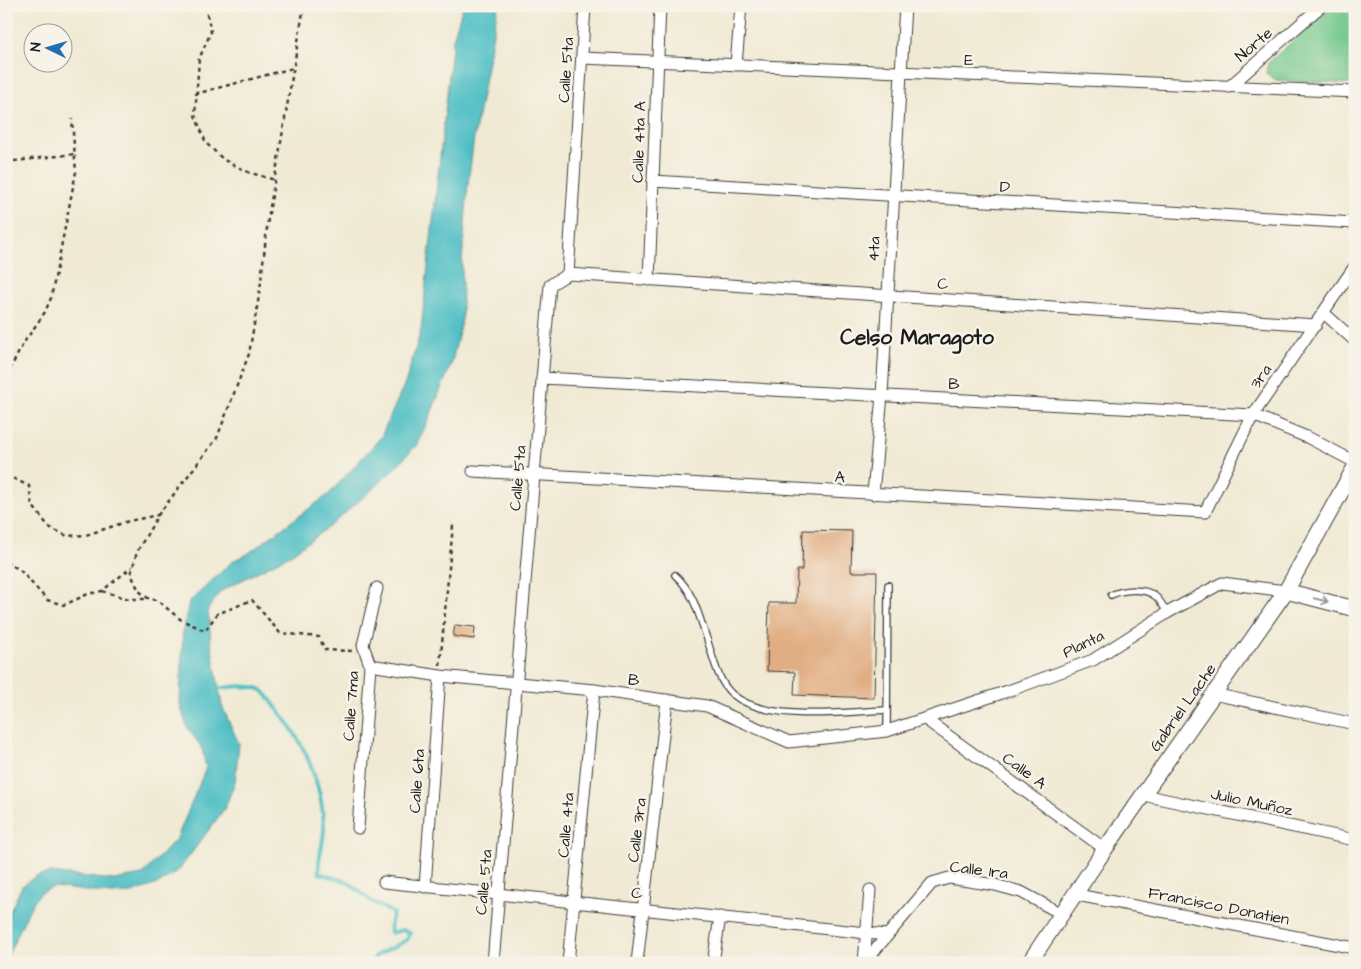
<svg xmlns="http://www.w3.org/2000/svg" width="1361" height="969" viewBox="0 0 1361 969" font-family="'Architects Daughter',sans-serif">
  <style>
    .green { fill: #73c88c; stroke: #487254 }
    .water { fill: #50bfc5; stroke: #366e70 }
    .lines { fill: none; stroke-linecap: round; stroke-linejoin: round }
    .stream { stroke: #50bfc5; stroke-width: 4 }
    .building { fill: #e1ae83 }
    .lane-casing { stroke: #3c3b38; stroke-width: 8 }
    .street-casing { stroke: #3c3b38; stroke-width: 13 }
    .secondary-casing { stroke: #3c3b38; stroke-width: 17 }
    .path { stroke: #3c3b38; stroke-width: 2.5; stroke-dasharray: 4 4; stroke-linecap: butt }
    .lane { stroke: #fff; stroke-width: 5.5 }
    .street { stroke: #fff; stroke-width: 11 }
    .secondary { stroke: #fff; stroke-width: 15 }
    .oneway { stroke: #999 }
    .labels { text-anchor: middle; stroke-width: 5; stroke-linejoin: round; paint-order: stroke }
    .street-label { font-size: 16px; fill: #1c1c1c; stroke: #f7f3e8 }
    .district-label { font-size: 21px; font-weight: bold; fill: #1c1c1c; stroke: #f7f3e8 }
  </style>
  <rect width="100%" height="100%" fill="#f7f3e8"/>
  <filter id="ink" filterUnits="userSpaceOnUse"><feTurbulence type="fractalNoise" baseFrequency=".02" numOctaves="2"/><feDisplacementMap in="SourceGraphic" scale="10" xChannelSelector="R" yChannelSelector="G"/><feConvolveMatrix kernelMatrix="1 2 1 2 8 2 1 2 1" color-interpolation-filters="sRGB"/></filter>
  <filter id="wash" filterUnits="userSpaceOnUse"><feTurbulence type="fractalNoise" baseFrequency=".0096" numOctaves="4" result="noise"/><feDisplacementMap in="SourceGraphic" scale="20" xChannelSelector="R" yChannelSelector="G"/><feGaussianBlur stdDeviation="1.12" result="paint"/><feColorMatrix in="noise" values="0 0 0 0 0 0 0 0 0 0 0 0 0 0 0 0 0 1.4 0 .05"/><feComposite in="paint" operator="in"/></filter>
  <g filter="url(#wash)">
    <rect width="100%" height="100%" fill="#f0ead4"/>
    <path class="green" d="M1333,6h22v78l-79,-4 -10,-7 2,-10z"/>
    <path class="water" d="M463,6h35l-24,132 -6,46 -6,78v58l-10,42 -24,59 -12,25 -34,35 -52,45 -42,30 -67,35 -13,18 3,34 11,63 17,38 -4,38 -10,26 -46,62 -19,13 -28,10 -21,1 -57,-7 -14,6 -8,11 -26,55v-39l16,-34 14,-10 14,-3 64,7 28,-5 35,-37 29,-70 -4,-20 -15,-21 -7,-23 3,-74 6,-28 45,-42 12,-5 83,-61 25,-27 27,-30 25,-56 15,-51 32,-291z"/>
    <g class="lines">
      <g class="stream">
        <path d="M215,689c15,-2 30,-5 45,0 6,3 11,12 15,17 29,35 46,73 49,119 1,17 -7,32 -5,48l29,9 23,19 22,12 -3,13 1,7 12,-3 7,3 -3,7 -32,16 -1,7"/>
        <path d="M385,963h4"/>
      </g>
    </g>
    <g id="blocks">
      <g class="building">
        <path d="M803,530l49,1 -1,41h26l-3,126 -80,-3 1,-23 -28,-1 2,-68h27l1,-33h5z"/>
        <path d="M455,625l20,2 -1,12 -21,-3z"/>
      </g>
    </g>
  </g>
  <g filter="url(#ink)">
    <use href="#blocks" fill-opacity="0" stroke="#3c3b38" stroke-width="1"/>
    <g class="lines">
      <g class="lane-casing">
        <g id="lane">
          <path d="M675,575c19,17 24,41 32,64 6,18 11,43 25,55 34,29 113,18 154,16"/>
          <path d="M1111,595c11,-5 33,-8 44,1 5,4 9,11 12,17"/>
          <path d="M887,731l1,-146"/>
        </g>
      </g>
      <g class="street-casing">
        <g id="street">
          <path d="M582,58l773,34"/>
          <path d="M736,65l5,-59"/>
          <path d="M1229,87l92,-81"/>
          <path d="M653,181l702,42"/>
          <path d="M568,274l748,51"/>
          <path d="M649,280l11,-274"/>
          <path d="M1324,313l31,28"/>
          <path d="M542,378l711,37 56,23 46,24"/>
          <path d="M473,471l732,41 48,-97 102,-149"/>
          <path d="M873,494l9,-99 23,-389"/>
          <path d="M370,665l70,11 154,14 113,16 82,36 98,-11 124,-41 82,-30 74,-47 55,-30 64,8"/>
          <path d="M1213,694l142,30"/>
          <path d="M925,719l180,130"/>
          <path d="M1143,795l212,45"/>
          <path d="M358,828l12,-163 -7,-20 14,-57"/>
          <path d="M384,882l502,53"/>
          <path d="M425,887l15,-211"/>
          <path d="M1077,895l278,53"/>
          <path d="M493,963l57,-678 18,-11 17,-268"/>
          <path d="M568,963l26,-273"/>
          <path d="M637,963l30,-263"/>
          <path d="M713,963l7,-46"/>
          <path d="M864,963l68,-80 17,-5 46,7 26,7 41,22"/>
          <path d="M864,963l6,-73"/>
        </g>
      </g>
      <g class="secondary-casing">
        <g id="secondary">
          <path d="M1286,591l69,18"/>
          <path d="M1029,963l76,-114 181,-258 69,-124"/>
        </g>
      </g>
      <g class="path">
        <path d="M205,6l6,26 -12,27 -4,56 11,28 18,17 24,12 27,8"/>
        <path d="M304,6l-36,213 -8,71 -11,64 -32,84 -59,77 -21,37 -6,22 8,17 10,8 8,1 23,19 25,12 12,-17 35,-14 28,33 39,4 6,13 28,1"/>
        <path d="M195,94l98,-26"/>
        <path d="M6,162l69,-8"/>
        <path d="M6,377l17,-33 22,-32 6,-14 25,-126 -4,-53"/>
        <path d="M6,475l23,11 3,19 17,22 18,9 19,-1 43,-14 29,-6"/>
        <path d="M6,562l14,8 27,30 17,5 24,-11 14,-3 30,-24"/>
        <path d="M102,591l27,8h20"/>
        <path d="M440,665l13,-140"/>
      </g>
      <use href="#lane" class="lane"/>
      <use href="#street" class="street"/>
      <use href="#secondary" class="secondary"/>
    </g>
    <defs><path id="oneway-shaft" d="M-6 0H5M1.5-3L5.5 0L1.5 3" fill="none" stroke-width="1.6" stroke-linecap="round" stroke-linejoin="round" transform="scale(1.25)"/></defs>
    <use class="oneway" href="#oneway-shaft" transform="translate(1321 600) rotate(14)"/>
  </g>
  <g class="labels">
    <g class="street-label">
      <text transform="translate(1253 44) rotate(-41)" y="6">Norte</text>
      <text transform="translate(969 59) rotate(3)" y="6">E</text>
      <text transform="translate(565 70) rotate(-86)" y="6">Calle 5ta</text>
      <text transform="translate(638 142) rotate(-88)" y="6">Calle 4ta A</text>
      <text transform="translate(1005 186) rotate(3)" y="6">D</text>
      <text transform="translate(873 249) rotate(-87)" y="6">4ta</text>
      <text transform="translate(943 283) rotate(4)" y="6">C</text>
      <text transform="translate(1260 376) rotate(-55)" y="6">3ra</text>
      <text transform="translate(954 383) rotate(3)" y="6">B</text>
      <text transform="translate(840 476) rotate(3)" y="6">A</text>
      <text transform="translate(517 478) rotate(-85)" y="6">Calle 5ta</text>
      <text transform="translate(1083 643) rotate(-26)" y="6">Planta</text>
      <text transform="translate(634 679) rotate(8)" y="6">B</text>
      <text transform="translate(350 706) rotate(-86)" y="6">Calle 7ma</text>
      <text transform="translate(1182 707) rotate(-55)" y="6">Gabriel Lache</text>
      <text transform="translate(1025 770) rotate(36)" y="6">Calle A</text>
      <text transform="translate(416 781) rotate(-86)" y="6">Calle 6ta</text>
      <text transform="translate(1252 801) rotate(12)" y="6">Julio Muñoz</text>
      <text transform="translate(565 825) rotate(-85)" y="6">Calle 4ta</text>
      <text transform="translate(636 830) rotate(-83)" y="6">Calle 3ra</text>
      <text transform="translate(979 869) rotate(7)" y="6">Calle 1ra</text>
      <text transform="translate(483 882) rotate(-85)" y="6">Calle 5ta</text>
      <text transform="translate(637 892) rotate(6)" y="6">C</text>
      <text transform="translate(1219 905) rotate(11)" y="6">Francisco Donatien</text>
    </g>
    <g class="district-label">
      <text x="917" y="344">Celso Maragoto</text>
    </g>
  </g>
  <rect width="1361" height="969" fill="none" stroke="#f7f3e8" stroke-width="25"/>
  <g transform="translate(48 48) rotate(275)"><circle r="24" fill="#f7f3e8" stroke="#9f9d96"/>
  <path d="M0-4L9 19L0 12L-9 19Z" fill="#1f6fb2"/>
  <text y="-8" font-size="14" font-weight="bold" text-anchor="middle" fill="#1c1c1c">N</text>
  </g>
</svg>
